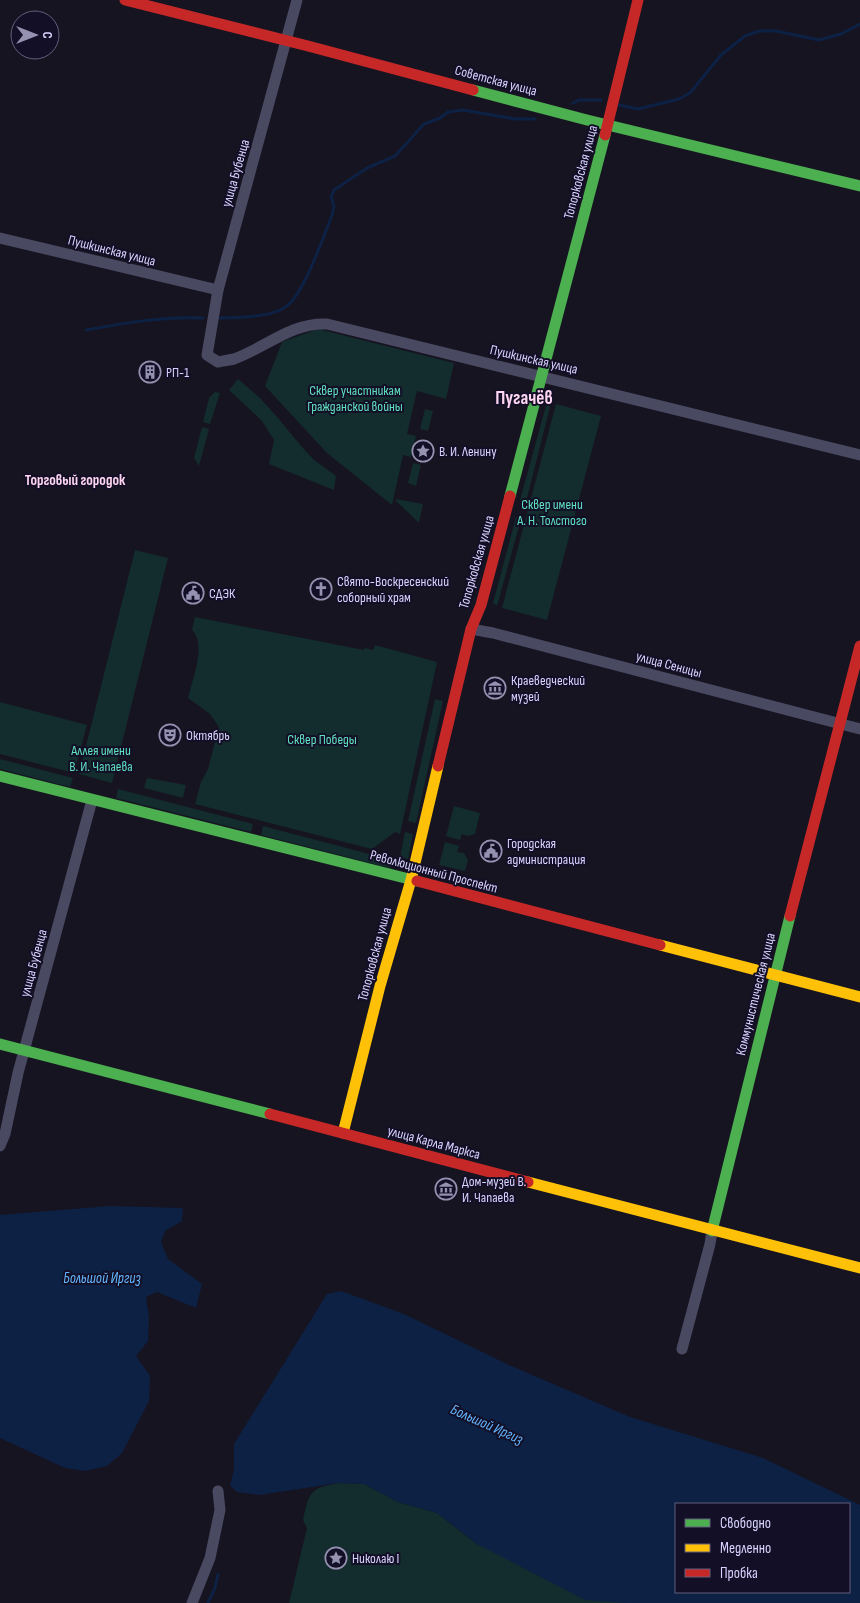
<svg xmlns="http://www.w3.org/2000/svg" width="860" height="1603" viewBox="0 0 860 1603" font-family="'Sofia Sans Condensed',sans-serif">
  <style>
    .green { fill: #132c2d }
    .water { fill: #0d2144; fill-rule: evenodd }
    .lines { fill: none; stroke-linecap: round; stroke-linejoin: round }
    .stream { stroke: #0d2144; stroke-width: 3 }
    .street { stroke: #4a4962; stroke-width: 11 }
    .fast { stroke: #4caf50; stroke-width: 11 }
    .slow { stroke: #ffc107; stroke-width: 11 }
    .jam { stroke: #c62828; stroke-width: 11 }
    .labels { text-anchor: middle; stroke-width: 4; stroke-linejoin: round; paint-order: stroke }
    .street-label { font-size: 14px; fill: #d9d4ff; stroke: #130f26 }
    .poi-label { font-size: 14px; fill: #d9d4ff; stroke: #130f26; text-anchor: start }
    .park-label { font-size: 14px; fill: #5fe0c0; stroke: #130f26 }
    .neighbourhood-label { font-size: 15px; font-weight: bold; fill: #ffd6f0; stroke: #130f26 }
    .water-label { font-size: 15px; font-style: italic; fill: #62b6ff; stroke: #130f26 }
    .district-label { font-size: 19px; font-weight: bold; fill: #ffd6f0; stroke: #130f26 }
  </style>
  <rect width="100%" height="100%" fill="#161421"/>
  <g class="green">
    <path d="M318,329l136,34 -8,36 -29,-8 -10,43 9,2 -5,21 -8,-2 -11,50 -65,-52 -62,-67 17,-44z"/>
    <path d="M238,379l22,19 18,20 24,29 12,13 22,16 -2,14 -65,-26 5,-24 -12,-19 -33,-31z"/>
    <path d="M215,392l5,1 -10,31 -7,-2 6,-24z"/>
    <path d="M547,402l4,1 -25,99 -6,-2z"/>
    <path d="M556,404l45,12 -54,204 -45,-12z"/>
    <path d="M425,409l8,2 -5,20 -8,-2z"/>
    <path d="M202,427l7,2 -10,37 -5,-8z"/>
    <path d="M413,463l8,2 -5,21 -8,-3z"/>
    <path d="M396,499l27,5 -4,19 -23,-22z"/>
    <path d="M516,517l5,2 -24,87 -4,-3z"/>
    <path d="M135,550l33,8 -56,225 -33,-9z"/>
    <path d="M195,617l169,33 1,-2 8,2 2,-5 62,17 -37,172 -5,-2 -23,17 -177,-45 6,-22 7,-13 11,-42 -9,-13 -22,-16c4,-18 19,-54 4,-68z"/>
    <path d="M435,699l8,2 -27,122 -8,-2z"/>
    <path d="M0,702l87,23 -13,48 -74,-19z"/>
    <path d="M0,759l73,19 -3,9 -70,-18z"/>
    <path d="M147,778l39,7 -3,13 -39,-10z"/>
    <path d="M118,789l135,35 -2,8 -135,-34z"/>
    <path d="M454,806l26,7 -5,21 -7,2 -6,-2 -2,6 -14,-4z"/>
    <path d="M263,826l129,34 -2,8 -129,-33z"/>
    <path d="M405,832l8,2 -5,25 -8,-2z"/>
    <path d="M445,842l14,4 -2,6 7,1 4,7 -3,11 -26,-6z"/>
    <path d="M339,1483l25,1 34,18 39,11 40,31 149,59h-337l18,-75 -4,-8c6,-27 6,-32 36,-37z"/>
  </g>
  <g class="water">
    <path d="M110,1206l73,2 -1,13 -17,10 -4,11 7,17 34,25 -6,24 -39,-16 -11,5 3,21 -1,23 -12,15 14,20 -1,25 -27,52 -15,13 -22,5 -20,-3 -65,-30v-223z"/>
    <path d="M341,1291l63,23 105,51 121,52 133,41 97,47v98h-234l-41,-3 -108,-56 -40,-31 -39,-11 -34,-18 -25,-1 -80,12 -22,-3 -7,-7 4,-15v-26l93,-150zM676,1504h173v88h-173z"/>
  </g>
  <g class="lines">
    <g class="stream">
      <path d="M573,103l6,-3h22"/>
      <path d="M619,105l19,4 41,-10 11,-6 31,-38 24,-19 14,-5h17l43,9 22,-6 19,-10"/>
      <path d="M220,318c18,0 55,-1 68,-13 17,-15 35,-67 44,-90l2,-9 -3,-9 3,-7 33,-22 28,-12 29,-32 16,-6 8,-6 15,-2 52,9h20"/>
      <path d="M86,330c39,-7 78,-14 117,-12"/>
      <path d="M208,1603l7,-15 3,-14"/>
    </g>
    <g class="street">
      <path d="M297,0l-79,290 -11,65 11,7c5,-1 11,-2 16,-3 31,-11 58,-37 93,-35l533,131"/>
      <path d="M0,238l218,52"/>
      <path d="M471,629l22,4 367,96"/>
      <path d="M0,1146l5,-12 13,-61 74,-273"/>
      <path d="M682,1349l28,-105 2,-13"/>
      <path d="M192,1603l18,-45 10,-48 -2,-19"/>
    </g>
    <g class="fast">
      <path d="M473,90l114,30 273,66"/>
      <path d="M510,496l95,-361"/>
      <path d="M0,776l417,105"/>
      <path d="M0,1044l270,70"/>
      <path d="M712,1231l78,-315"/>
    </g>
    <g class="slow">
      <path d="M660,945l200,52"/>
      <path d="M343,1133l37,-147 31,-106 27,-114"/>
      <path d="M528,1182l332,86"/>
    </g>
    <g class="jam">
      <path d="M125,0l183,46 165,44"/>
      <path d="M605,135l33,-135"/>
      <path d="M438,766l33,-137 10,-24 29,-109"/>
      <path d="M417,881l243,64"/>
      <path d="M790,916l70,-270"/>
      <path d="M270,1114l258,68"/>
    </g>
  </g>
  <defs>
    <g id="building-ring" transform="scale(1.125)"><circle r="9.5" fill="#130f26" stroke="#9591b1" stroke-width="1.5"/><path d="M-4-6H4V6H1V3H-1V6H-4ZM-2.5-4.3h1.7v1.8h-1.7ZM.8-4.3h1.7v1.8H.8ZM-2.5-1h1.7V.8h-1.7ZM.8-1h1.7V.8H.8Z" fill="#9591b1"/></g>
    <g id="sight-ring" transform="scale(1.125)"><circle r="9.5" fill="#130f26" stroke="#9591b1" stroke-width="1.5"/><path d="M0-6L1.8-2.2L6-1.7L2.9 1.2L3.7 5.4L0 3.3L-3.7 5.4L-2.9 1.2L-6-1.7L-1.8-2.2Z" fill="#9591b1"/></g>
    <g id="church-ring" transform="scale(1.125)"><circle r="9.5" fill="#130f26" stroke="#9591b1" stroke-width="1.5"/><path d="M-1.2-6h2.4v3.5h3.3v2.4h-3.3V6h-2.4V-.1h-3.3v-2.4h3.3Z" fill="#9591b1"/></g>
    <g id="civic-ring" transform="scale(1.125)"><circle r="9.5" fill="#130f26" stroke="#9591b1" stroke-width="1.5"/><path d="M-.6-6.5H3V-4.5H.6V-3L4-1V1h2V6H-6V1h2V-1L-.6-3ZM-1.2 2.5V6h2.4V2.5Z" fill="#9591b1"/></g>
    <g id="museum-ring" transform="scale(1.125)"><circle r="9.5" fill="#130f26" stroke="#9591b1" stroke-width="1.5"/><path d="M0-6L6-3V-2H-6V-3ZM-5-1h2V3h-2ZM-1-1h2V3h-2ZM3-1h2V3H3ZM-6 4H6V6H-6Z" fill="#9591b1"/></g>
    <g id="theatre-ring" transform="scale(1.125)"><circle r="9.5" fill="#130f26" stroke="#9591b1" stroke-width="1.5"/><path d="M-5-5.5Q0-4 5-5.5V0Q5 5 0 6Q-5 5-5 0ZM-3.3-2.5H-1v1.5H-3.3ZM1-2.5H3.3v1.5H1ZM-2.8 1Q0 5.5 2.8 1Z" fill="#9591b1"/></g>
  </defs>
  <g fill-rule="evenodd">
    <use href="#building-ring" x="150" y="372"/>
    <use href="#sight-ring" x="423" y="451"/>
    <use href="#church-ring" x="321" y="589"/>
    <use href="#civic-ring" x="193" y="593"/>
    <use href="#museum-ring" x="495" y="688"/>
    <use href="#theatre-ring" x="170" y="735"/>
    <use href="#civic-ring" x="491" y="851"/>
    <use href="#museum-ring" x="446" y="1189"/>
    <use href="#sight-ring" x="336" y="1558"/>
  </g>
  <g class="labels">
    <g class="street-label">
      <text transform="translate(496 80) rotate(15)" y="5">Советская улица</text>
      <text transform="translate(580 172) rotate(-75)" y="5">Топорковская улица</text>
      <text transform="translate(235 173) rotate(-74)" y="5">улица Бубенца</text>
      <text transform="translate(112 250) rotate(14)" y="5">Пушкинская улица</text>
      <text transform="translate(534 359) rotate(13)" y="5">Пушкинская улица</text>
      <text transform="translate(476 562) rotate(-74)" y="5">Топорковская улица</text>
      <text transform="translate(669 664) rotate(15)" y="5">улица Сеницы</text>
      <text transform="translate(434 871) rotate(15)" y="5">Революционный Проспект</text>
      <text transform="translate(374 954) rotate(-75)" y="5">Топорковская улица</text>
      <text transform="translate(33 963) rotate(-75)" y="5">улица Бубенца</text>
      <text transform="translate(755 994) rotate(-76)" y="5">Коммунистическая улица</text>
      <text transform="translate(434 1142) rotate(15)" y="5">улица Карла Маркса</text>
    </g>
    <g class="poi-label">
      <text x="166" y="377">РП-1</text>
      <text x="439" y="456">В. И. Ленину</text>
      <text x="337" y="586">Свято-Воскресенский<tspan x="337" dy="16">соборный храм</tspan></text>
      <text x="209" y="598">СДЭК</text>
      <text x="511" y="685">Краеведческий<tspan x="511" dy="16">музей</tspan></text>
      <text x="186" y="740">Октябрь</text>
      <text x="507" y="848">Городская<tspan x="507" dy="16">администрация</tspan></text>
      <text x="462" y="1186">Дом-музей В.<tspan x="462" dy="16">И. Чапаева</tspan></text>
      <text x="352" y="1563">Николаю I</text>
    </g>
    <g class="park-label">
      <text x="355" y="395">Сквер участникам<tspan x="355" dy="16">Гражданской войны</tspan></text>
      <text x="552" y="509">Сквер имени<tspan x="552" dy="16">А. Н. Толстого</tspan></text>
      <text x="322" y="744">Сквер Победы</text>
      <text x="101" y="755">Аллея имени<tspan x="101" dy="16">В. И. Чапаева</tspan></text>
    </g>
    <g class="neighbourhood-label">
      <text x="75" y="485">Торговый городок</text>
    </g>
    <g class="water-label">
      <text x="102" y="1283">Большой Иргиз</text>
      <text transform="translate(487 1424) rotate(24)" y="5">Большой Иргиз</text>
    </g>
    <g class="district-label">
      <text x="524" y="404">Пугачёв</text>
    </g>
  </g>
  <rect x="675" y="1503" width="175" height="90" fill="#130f26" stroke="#625e7d"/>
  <rect x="685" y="1519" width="25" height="8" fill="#4caf50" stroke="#625e7d"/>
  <text x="720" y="1528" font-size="15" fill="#d9d4ff">Свободно</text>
  <rect x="685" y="1544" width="25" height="8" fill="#ffc107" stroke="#625e7d"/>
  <text x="720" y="1553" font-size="15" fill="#d9d4ff">Медленно</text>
  <rect x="685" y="1569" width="25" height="8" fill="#c62828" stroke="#625e7d"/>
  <text x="720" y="1578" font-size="15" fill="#d9d4ff">Пробка</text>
  <g transform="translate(35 35) rotate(90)"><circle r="24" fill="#130f26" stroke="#625e7d"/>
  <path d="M0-4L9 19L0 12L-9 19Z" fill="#9591b1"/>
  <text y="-8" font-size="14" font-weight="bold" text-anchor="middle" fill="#d9d4ff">С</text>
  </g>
</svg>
